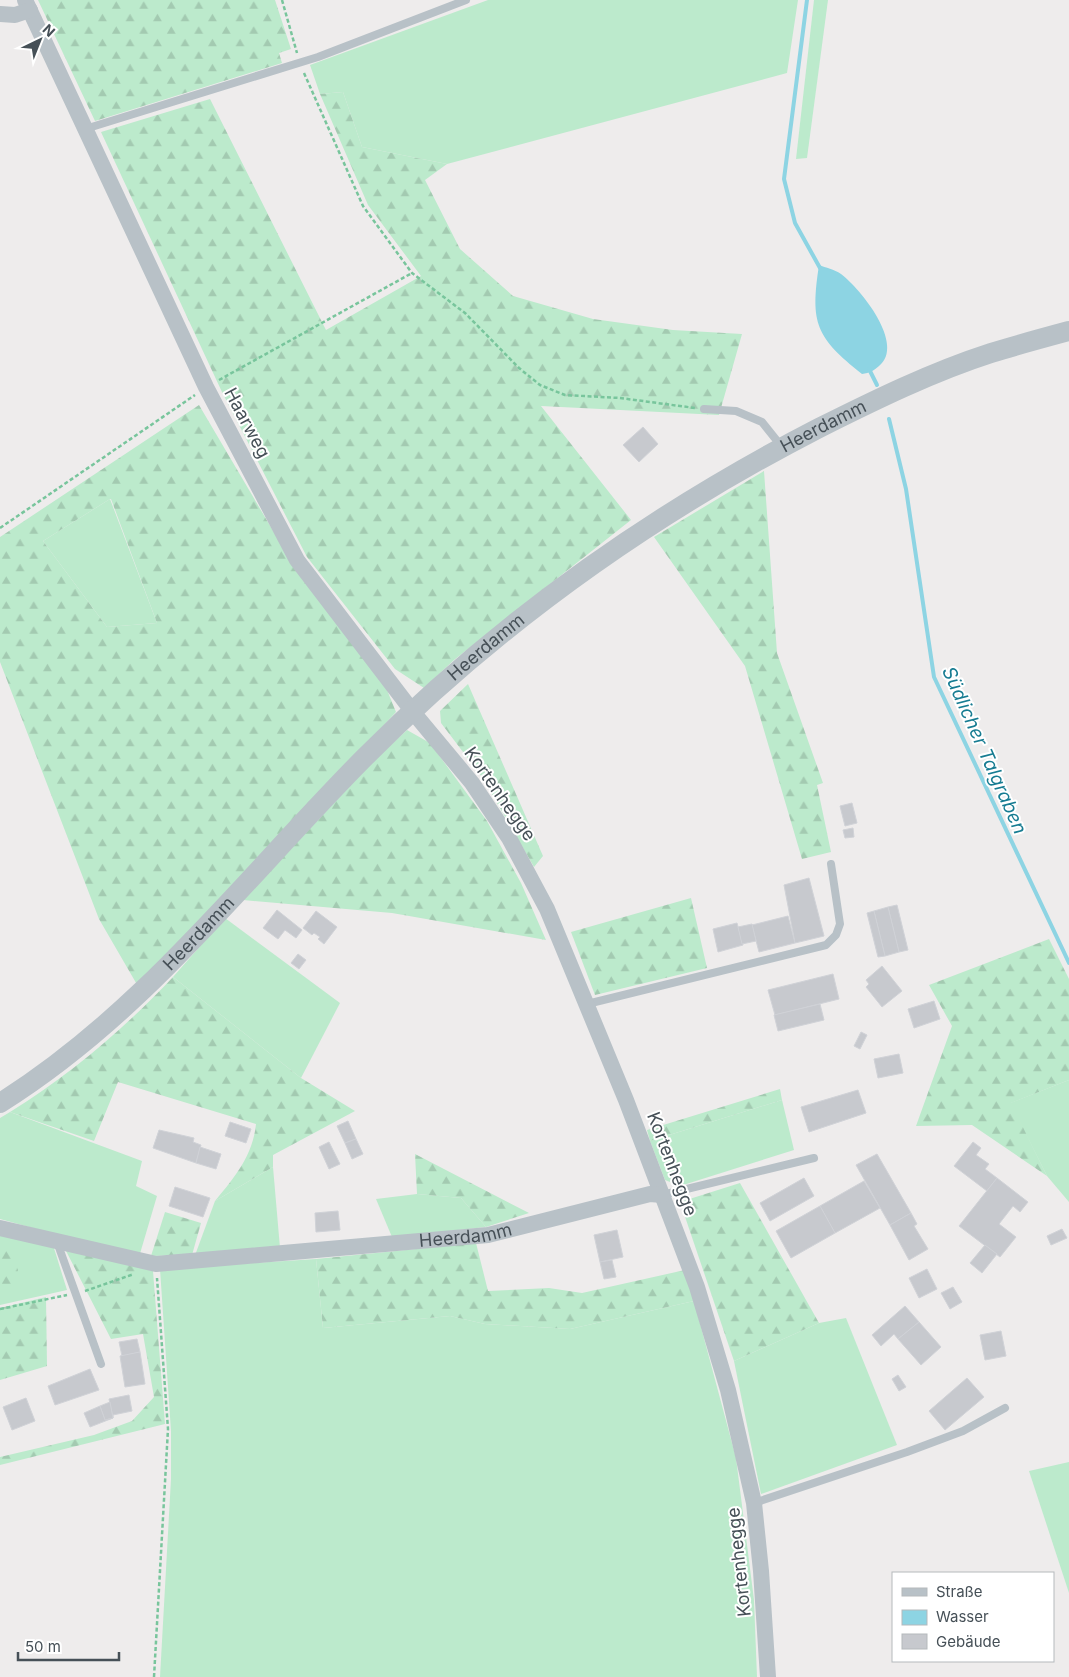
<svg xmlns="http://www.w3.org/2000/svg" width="1069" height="1677" viewBox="0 0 1069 1677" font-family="Inter,sans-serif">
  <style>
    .grass { fill: #bceacc }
    .forest { fill: url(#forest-firs); fill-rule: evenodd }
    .water { fill: #8dd4e3 }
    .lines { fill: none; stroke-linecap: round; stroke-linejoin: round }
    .stream { stroke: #8dd4e3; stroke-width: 4 }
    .building { fill: #c7c9ce; stroke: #d0d2d7 }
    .path { stroke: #78c59c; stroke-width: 2.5; stroke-dasharray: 4 2.5; stroke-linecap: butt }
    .service { stroke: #b8c1c7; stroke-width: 8 }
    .minor { stroke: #b8c1c7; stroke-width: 16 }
    .tertiary { stroke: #b8c1c7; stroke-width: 20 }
    .labels { text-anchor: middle; stroke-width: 4; stroke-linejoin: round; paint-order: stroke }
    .street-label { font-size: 18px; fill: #465057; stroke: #fff }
    .water-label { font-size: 19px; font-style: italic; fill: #177c92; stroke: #fff }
  </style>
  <defs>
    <pattern id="forest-firs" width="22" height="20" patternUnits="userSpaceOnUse" patternTransform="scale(1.25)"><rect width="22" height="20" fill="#bceacc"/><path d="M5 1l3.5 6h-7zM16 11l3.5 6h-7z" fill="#a3cab1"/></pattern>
  </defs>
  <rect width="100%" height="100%" fill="#eeecec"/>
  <g class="grass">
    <path d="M488,0h310l-11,73 -340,91 -85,-17 -19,-55 -23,2 -10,-29z"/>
    <path d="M814,0h14l-21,158 -11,1z"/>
    <path d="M110,499l47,124 -50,4 -64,-86z"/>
    <path d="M225,918l115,85 -39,75 -128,-101z"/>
    <path d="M1069,1080v122l-22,-26 -37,-73z"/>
    <path d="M782,1100l12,50 -114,36 -15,-6 -15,-39z"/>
    <path d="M10,1112l132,49 -6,25 21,10 -18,61 -139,-38v-101z"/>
    <path d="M273,1167l7,81 -86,10 21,-57z"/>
    <path d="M417,1194l44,4 25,29 -94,10 -16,-38z"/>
    <path d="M0,1232l53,13 14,45 -67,15z"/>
    <path d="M316,1259l7,69 127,-12 35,8 85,5 124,-28 42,157 18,142 3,77h-597l11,-198v-48l-11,-162z"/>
    <path d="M846,1318l51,127 -136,49 -27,-133 85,-38z"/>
    <path d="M1069,1462v131l-40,-122z"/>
  </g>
  <g class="forest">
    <path d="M38,0h237l16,49 -12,4 3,10 -187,58z"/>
    <path d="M343,92l19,55 85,17 -22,16 35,69 53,47 80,23 80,11 69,4 -23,81 -178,-9 90,114 -177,140 -30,28 -29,-19 -88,-112 -85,-165 -121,-260 109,-33 116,231 95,-54 -53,-71 -48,-111z"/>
    <path d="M199,405l93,158 95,127 9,22 -257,276 -40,-69 -99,-257v-125zM110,499h1l46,124 -50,4 -64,-86z"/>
    <path d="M764,471l13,182 46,130 -6,2 14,67 -29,7 -57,-193 -91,-129z"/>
    <path d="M468,684l75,172 -9,11 -52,-90 -41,-54 -1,-12z"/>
    <path d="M407,730l23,13 57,78 34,62 25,57 -154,-27 -149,-13 129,-138z"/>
    <path d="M691,898l16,70 -112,27 -24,-63z"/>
    <path d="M1049,939l20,40v101l-58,23 36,73 -75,-51 -56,1 36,-100 -23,-41z"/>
    <path d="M173,977l128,101 54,33 -82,44v12l-58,34c20,-24 38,-46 41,-77l-138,-42 -24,59 -84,-29c60,-37 115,-84 163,-135z"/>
    <path d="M780,1089l2,11 -132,41 -3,-11z"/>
    <path d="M415,1154l114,59 -43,14 -25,-29 -44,-4z"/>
    <path d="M740,1183l79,140 -85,38 -54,-159z"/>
    <path d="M165,1212l36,11 -9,32 -41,1z"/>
    <path d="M0,1237l6,2 12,31 -8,30 -10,2z"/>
    <path d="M476,1243l12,48 61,-3 33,5 103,-23 9,31 -124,28 -85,-5 -35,-8 -127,12 -7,-69z"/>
    <path d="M64,1247l89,24 12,153 -165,41v-8l94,-22 38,-14 22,-24 -11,-63 -32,5z"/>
    <path d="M46,1297l1,69 -47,14v-72z"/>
  </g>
  <path class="water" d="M819,265c7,3 15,4 22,9 20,15 65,71 38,92 -6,5 -9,7 -17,8 -46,-37 -52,-50 -43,-109z"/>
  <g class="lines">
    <g class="stream">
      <path d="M807,0l-23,179 11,44 25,45"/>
      <path d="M869,369l8,16"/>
      <path d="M889,419l17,70 28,188 135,286"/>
    </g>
  </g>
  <g class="building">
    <path d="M643,427l15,17 -19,18 -16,-17z"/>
    <path d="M852,803l5,20 -12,3 -5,-20z"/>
    <path d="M853,828l1,9 -9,1 -2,-8z"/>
    <path d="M809,878l15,58 -29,7 -11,-58z"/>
    <path d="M897,905l11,45 -9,2 -11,-45z"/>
    <path d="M888,907l11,45 -14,4 -11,-45z"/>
    <path d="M277,910l25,20 -6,8 -11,-8 -7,9 -15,-11z"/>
    <path d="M316,911l21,16 -13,17 -6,-5 2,-2 -6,-4 -2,2 -9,-7z"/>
    <path d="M874,911l11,45 -7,1 -11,-44z"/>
    <path d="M788,916l7,27 -36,9 -7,-27z"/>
    <path d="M737,923l6,22 -25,7 -5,-23z"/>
    <path d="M752,924l4,17 -14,3 -4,-17z"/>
    <path d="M298,954l8,6 -7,9 -8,-6z"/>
    <path d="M882,966l20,25 -20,16 -16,-20 3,-3 -3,-4z"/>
    <path d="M833,974l6,25 -64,16 -7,-25z"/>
    <path d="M934,1001l6,18 -26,9 -6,-19z"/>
    <path d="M820,1004l4,16 -46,11 -4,-16z"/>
    <path d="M861,1032l6,3 -7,14 -6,-3z"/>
    <path d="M899,1054l4,19 -25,5 -4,-19z"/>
    <path d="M858,1090l8,23 -57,19 -8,-25z"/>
    <path d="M348,1121l8,18 -11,4 -8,-17z"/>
    <path d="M230,1122l21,7 -5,14 -21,-7z"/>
    <path d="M159,1130l35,8 -1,4 8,3 -5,18 -43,-15z"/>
    <path d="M356,1139l7,15 -11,5 -7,-16z"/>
    <path d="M329,1142l11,22 -11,5 -10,-22z"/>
    <path d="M973,1142l8,6 -5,7 13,9 -4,5 12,9 -10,13 -33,-25z"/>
    <path d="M200,1147l21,7 -5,15 -20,-6z"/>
    <path d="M877,1154l34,59 -21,12 -34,-60z"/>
    <path d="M804,1178l10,18 -44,25 -10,-18z"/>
    <path d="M997,1178l31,24 -8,10 -7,-6 -14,18 17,13 -16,20 -41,-31z"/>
    <path d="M864,1181l16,27 -45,25 -15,-27z"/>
    <path d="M175,1187l35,11 -7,19 -34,-11z"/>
    <path d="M820,1206l15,27 -44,25 -15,-27z"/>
    <path d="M338,1211l2,19 -24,2 -1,-19z"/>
    <path d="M911,1213l6,11 -3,2 14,23 -19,11 -19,-35z"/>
    <path d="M1062,1229l5,9 -16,7 -4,-9z"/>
    <path d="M617,1230l6,27 -23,5 -6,-27z"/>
    <path d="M985,1245l12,9 -15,19 -12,-10z"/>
    <path d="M612,1260l4,17 -12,2 -4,-17z"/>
    <path d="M927,1269l10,20 -18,9 -10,-20z"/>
    <path d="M953,1287l9,15 -12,7 -9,-16z"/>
    <path d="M905,1306l14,16 -21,17 -4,-5 -13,12 -9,-11z"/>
    <path d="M919,1322l22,25 -20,18 -23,-26z"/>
    <path d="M1001,1331l5,25 -21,4 -5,-25z"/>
    <path d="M137,1339l3,13 -18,4 -3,-14z"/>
    <path d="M140,1352l5,32 -20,3 -5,-31z"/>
    <path d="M90,1369l9,21 -44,15 -7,-19z"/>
    <path d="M898,1375l8,12 -7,4 -7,-12z"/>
    <path d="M967,1378l17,19 -39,33 -16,-19z"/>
    <path d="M129,1395l3,16 -19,4v3l-4,-19z"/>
    <path d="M26,1398l9,23 -23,9 -9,-23z"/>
    <path d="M110,1402l3,16 -8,2 -5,-14z"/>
    <path d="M100,1406l5,14 8,-2 -23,9 -6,-14z"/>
  </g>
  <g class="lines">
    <g class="path">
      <path d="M282,0l15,53"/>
      <path d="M304,73l59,133 49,67 53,40 54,55 21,17 25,10 55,3 75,10"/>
      <path d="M219,380l193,-107"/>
      <path d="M0,528l195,-133"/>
      <path d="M85,1291l49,-17"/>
      <path d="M0,1309l67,-14"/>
      <path d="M154,1677l14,-248 -11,-151"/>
    </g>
    <g class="service">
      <path d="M85,129l233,-72 148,-57"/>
      <path d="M704,409l32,2 26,11 20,25"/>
      <path d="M587,1004l239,-59 10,-10 4,-11 -9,-60"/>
      <path d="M662,1195l152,-37"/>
      <path d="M57,1242l44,122"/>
      <path d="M754,1503l153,-51 56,-21 42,-23"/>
    </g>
    <g class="minor">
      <path d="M25,0l181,387 91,173 116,152 59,71 37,55 38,71 79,191 71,187 31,103 26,113 7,68 7,106"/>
      <path d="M0,14l15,1 15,-5"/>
      <path id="s1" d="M0,1228l156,36 332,-29 162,-41 12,1"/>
    </g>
    <path class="tertiary" id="s2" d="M0,1103c144,-90 246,-226 364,-345 133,-134 288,-244 455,-330 56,-28 113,-56 172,-75 26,-8 52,-15 78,-22"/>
  </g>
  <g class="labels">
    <g class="street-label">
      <text transform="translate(247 423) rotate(62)" y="6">Haarweg</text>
      <text dy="6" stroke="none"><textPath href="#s2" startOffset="1072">Heerdamm</textPath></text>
      <text dy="6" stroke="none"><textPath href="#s2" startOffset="668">Heerdamm</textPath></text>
      <text transform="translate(500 794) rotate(55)" y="6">Kortenhegge</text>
      <text dy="6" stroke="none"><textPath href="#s2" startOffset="262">Heerdamm</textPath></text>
      <text transform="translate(672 1164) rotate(69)" y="6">Kortenhegge</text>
      <text dy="6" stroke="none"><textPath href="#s1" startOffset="471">Heerdamm</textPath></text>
      <text transform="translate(739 1562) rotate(-96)" y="6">Kortenhegge</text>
    </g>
    <g class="water-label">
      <text transform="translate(985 750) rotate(66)" y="7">Südlicher Talgraben</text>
    </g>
  </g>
  <rect x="892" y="1572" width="162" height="90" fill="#ffffff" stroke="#b5b9bc"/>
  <rect x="902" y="1588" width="25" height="8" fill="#b8c1c7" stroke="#b5b9bc"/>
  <text x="936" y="1597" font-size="15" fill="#465057">Straße</text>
  <rect x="902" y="1610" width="25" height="15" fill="#8dd4e3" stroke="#b5b9bc"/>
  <text x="936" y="1622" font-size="15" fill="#465057">Wasser</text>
  <rect x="902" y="1634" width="25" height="15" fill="#c7c9ce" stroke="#b5b9bc"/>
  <text x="936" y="1647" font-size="15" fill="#465057">Gebäude</text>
  <g transform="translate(40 40) rotate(43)" stroke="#ffffff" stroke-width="4" paint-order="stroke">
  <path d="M0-4L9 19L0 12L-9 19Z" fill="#465057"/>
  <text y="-8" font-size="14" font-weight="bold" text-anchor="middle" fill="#465057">N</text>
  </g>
  <path d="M18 1652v8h101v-8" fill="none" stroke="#465057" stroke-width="2.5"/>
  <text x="25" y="1652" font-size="15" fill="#465057" stroke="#ffffff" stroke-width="4" paint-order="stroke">50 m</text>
</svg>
